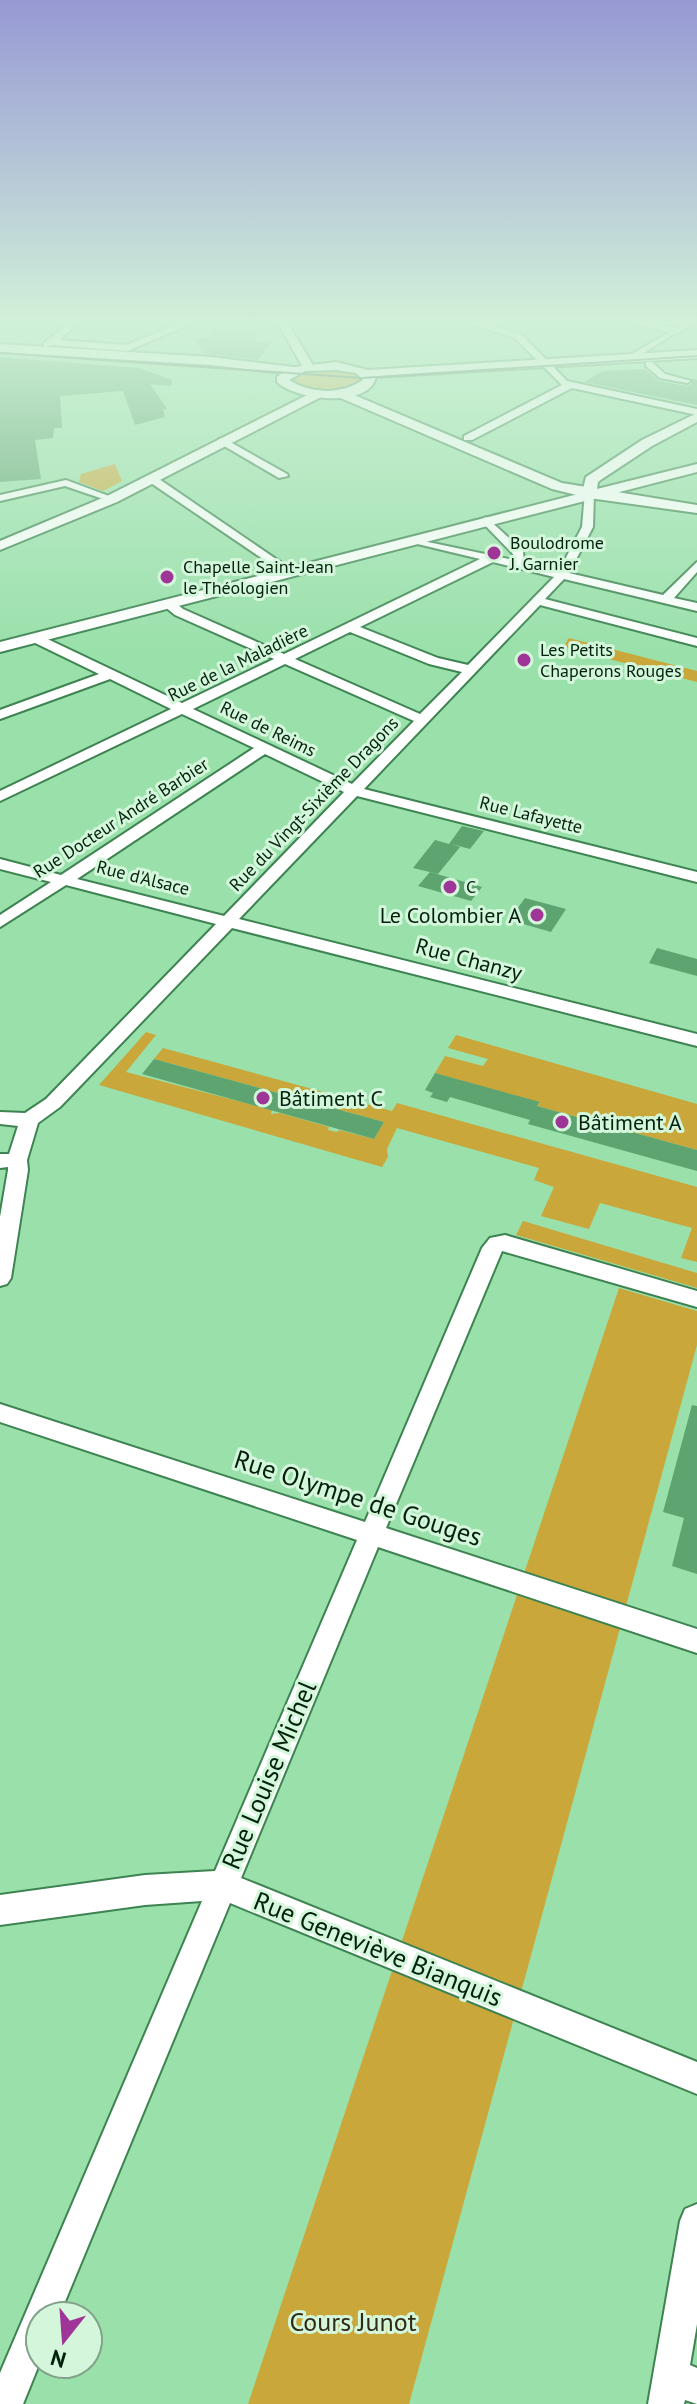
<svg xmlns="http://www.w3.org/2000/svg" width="697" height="2404" viewBox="0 0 697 2404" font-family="'PT Sans',sans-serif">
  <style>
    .green { fill: #c9a73b }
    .building { fill: #5ea471 }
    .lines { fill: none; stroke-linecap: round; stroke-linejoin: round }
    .pedestrian-casing { stroke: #3e8352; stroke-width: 4 }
    .minor-casing { stroke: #3e8352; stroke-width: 4 }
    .tertiary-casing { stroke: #3e8352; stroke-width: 4 }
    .secondary-casing { stroke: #3e8352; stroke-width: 4 }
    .pedestrian { fill: #fff; fill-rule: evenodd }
    .minor { fill: #fff; fill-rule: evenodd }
    .tertiary { fill: #fff; fill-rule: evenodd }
    .secondary { fill: #fff; fill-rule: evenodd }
    .tram { stroke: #366142; stroke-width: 2 }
    .poi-dot { fill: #9f3597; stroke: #d4f7db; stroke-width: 3 }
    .labels { text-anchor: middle; stroke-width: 6; stroke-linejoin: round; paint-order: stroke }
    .far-poi-label { font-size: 18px; fill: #04210d; stroke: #d4f7db; text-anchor: start }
    .far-street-label { font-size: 18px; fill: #04210d; stroke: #d4f7db }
    .poi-label { font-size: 22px; fill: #04210d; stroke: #d4f7db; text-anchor: start }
    .street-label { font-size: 22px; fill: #04210d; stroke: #d4f7db }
    .near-street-label { font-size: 26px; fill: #04210d; stroke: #d4f7db }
    .near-park-label { font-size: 26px; fill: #312a18; stroke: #d4f7db }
  </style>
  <rect width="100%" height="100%" fill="#99e0aa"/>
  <g class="green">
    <path d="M311,369l40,2 10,5v6c-21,13 -52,13 -72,-2l2,-4z"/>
    <path d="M115,464l7,17 -19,10 -24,-9 2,-8z"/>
    <path d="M569,638l128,33v11l-134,-35z"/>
    <path d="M146,1032l10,3 -30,37 146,38 -1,4 9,-1 49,14 -1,3 9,2 2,-2 35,9 10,-17 -230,-63 9,-11 229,63 5,-8 300,84v75l-16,-4 11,-30 -92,-25 -11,26 -48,-13 13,-29 -20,-7 5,-12 -142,-40 -10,21 1,8 -6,10 -283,-82z"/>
    <path d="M456,1035l241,69v46l-160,-44 3,-3 -105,-30 10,-17 38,10 5,-7 -40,-11z"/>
    <path d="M523,1221l174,52v15l-181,-53z"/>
    <path d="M619,1288l78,23v34l-288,1059h-161z"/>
  </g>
  <g class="building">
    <path d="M213,328l42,1v12h17l-14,19 -51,-6 -14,-14 18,-4z"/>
    <path d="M0,357l139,11 33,12 -1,6 -21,-2 17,25h-4l2,8 -30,8 -12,-34 -63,5 2,32h-8l-1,10 -18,2 6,39 -41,3z"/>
    <path d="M645,369l14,12 27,5 6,-2 1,-5 4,1v25l-113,-23 19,-11z"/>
    <path d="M462,826l22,5 -14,18 -19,-5 9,3 -22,27 -25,-6 22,-28 14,4z"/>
    <path d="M430,872l52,15 -11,14 -53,-15z"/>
    <path d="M525,898l41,11 -15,23 -42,-12z"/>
    <path d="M657,948l40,11v17l-48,-13z"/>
    <path d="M154,1059l230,63 -10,17 -232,-65z"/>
    <path d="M435,1073l105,29 -3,4 160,44v21l-169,-47 2,-4 -80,-23 -3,5 -17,-5 3,-4 -8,-3z"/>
    <path d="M692,1405l5,1v168l-25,-8 12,-48 -21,-6z"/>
  </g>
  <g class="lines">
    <g class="pedestrian-casing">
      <g id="pedestrian">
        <path d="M674,330l5,1 -44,27 -7,-2z"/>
        <path d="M646,362h6l13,12 26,7 -4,2 -27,-5 -14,-12z"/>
      </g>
    </g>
    <g class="minor-casing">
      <g id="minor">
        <path d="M73,320h9l-23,20 67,5 63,-25h11l-73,31 -74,-6 -9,2v-4z"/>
        <path d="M460,320h12l49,14 46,47 130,28v6l-125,-27 -100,52h-8v-4l98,-51 -47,-47z"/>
        <path d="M620,320h15l40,8 22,-8v3l-21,11z"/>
        <path d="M223,438l64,36 1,2 -9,2 -60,-35v-4z"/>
        <path d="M152,476l4,1 139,95 -10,2 -137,-93 -1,-2z"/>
        <path d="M66,480l51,19 -5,3 -47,-16 -65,15v-6z"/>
        <path d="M585,492l9,2 -1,33 -24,46 94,22 34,-33v10l-23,26 23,5v8l-133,-32 -19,20 152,39v8l-157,-41 -176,184 333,83v10l-340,-86 -118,123 458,115v12l-465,-118 -172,179 -22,16 -11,37 1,10 -17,108 -4,6 -7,2v-69l8,-47v-3l-8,1v-14h9l9,-28 -18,-2v-12l25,1 21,-14 170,-175 -150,-39 -66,42v-12l51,-33 -51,-13v-10l61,16 193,-127 -72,-34 -182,87v-10l171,-82 -61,-30 -110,40v-9l99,-36 -68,-33v-6h8l143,68 92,-44 -99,-44 -11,-9v-6h8l11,9 101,45 196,-95 -71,-17v-4l104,22v-6l-33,-34 6,-3 37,34 1,12 35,8 23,-44zM493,562l61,15 -86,88 -30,-7 -78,-31zM350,632l79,32 33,8 -42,42 -125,-55zM285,664l129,57 -62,63 -159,-75zM265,754l79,38 -120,124 -147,-37z"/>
        <path d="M505,1235l192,56v16l-195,-56 -116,277 311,101v24l-319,-106 -137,331 456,184v32l-467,-191 -171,413h-19v46l-17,42h-23v-31l202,-472 -57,4 -145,20v-30l145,-20 70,-4 142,-331 -357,-118v-18l365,118 117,-274 8,-10z"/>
        <path d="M697,2204v120l-7,41 7,3v36l-12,-4 -1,4h-36l32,-183 5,-12z"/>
      </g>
    </g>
    <g class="tertiary-casing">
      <g id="tertiary">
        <path d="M276,320h10l28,47 -2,2h-8z"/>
        <path d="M340,389l222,94 135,22v8l-108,-15 -37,-9 -216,-93 -2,-3z"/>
        <path d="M317,390l4,1v6l-204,105 -117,48v-9l107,-45z"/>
      </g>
    </g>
    <g class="secondary-casing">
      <g id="secondary">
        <path d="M0,344l211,13 83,10 42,-5 32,8 329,-20v8l-321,19c-7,32 -81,23 -99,5v-5l5,-4 -71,-8 -211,-13zM336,370l20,3 7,7c-22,15 -52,14 -74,0l16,-9z"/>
        <path d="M697,413v9l-45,24 -50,33 -4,3 -1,7 100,-25v8l-697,180v-10l582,-149 4,-16 56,-37z"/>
      </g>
    </g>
    <use href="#pedestrian" class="pedestrian"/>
    <use href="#minor" class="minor"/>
    <use href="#tertiary" class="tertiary"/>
    <use href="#secondary" class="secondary"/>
    <path class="tram" d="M0,353l362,25 335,-22"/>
  </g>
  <linearGradient id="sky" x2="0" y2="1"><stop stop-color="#9799d4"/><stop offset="0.49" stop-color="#d1f1d9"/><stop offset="1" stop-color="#d1f1d9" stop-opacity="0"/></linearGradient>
  <rect width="697" height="656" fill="url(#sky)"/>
  <g class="poi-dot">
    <circle cx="494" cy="553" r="8"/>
    <circle cx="167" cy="577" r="8"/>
    <circle cx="524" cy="660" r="8"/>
    <circle cx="450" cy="887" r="8"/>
    <circle cx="537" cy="915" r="8"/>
    <circle cx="263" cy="1098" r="8"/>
    <circle cx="562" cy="1122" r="8"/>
  </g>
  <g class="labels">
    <g class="far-poi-label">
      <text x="510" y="549">Boulodrome<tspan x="510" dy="21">J. Garnier</tspan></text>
      <text x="183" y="573">Chapelle Saint-Jean<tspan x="183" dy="21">le Théologien</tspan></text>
      <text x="540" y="656">Les Petits<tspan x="540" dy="21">Chaperons Rouges</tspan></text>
      <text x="466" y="893">C</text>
    </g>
    <g class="far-street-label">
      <text transform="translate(238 663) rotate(-26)" y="6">Rue de la Maladière</text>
      <text transform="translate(268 729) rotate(26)" y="6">Rue de Reims</text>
      <text transform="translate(314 804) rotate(-46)" y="6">Rue du Vingt-Sixième Dragons</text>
      <text transform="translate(531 815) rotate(14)" y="6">Rue Lafayette</text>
      <text transform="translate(121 818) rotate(-33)" y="6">Rue Docteur André Barbier</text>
      <text transform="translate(143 878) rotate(14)" y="6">Rue d'Alsace</text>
    </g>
    <g class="poi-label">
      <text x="521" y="923" text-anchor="end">Le Colombier A</text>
      <text x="279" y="1106">Bâtiment C</text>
      <text x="578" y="1130">Bâtiment A</text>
    </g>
    <g class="street-label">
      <text transform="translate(469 959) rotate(15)" y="8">Rue Chanzy</text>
    </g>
    <g class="near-street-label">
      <text transform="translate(358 1498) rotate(18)" y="9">Rue Olympe de Gouges</text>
      <text transform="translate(269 1775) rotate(-67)" y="9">Rue Louise Michel</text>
      <text transform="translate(378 1949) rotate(22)" y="9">Rue Geneviève Bianquis</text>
    </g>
    <g class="near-park-label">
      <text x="353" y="2331">Cours Junot</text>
    </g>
  </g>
  <g transform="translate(64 2340) rotate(197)"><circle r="38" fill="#d4f7db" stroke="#81a189" stroke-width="2"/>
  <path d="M0-6L14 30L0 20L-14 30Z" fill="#9f3597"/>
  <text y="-12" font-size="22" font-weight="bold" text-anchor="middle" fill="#04210d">N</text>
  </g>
</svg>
